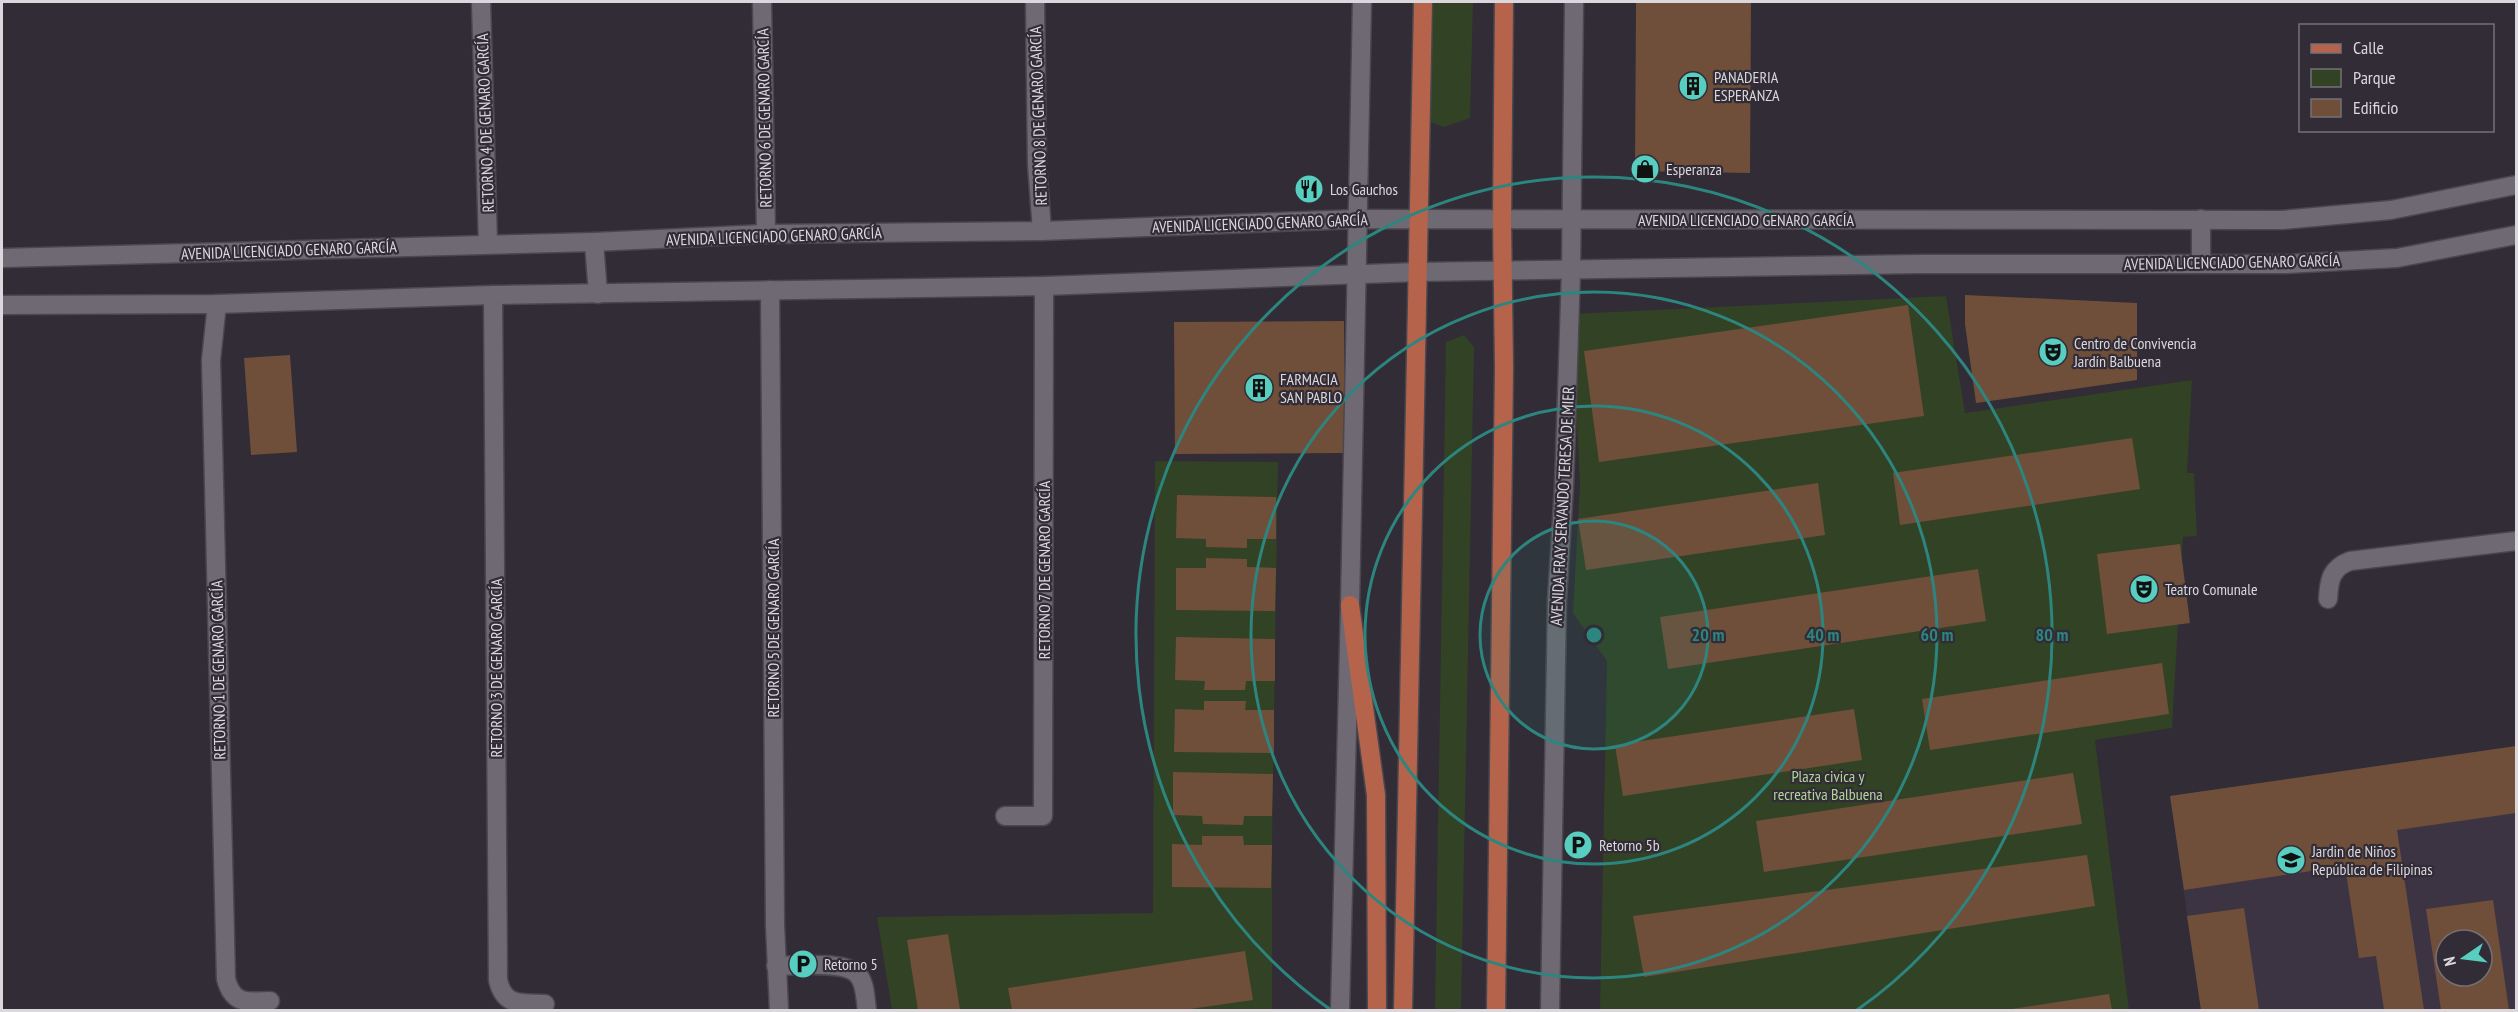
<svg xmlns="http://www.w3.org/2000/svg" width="2518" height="1012" viewBox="0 0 2518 1012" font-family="'PT Sans Narrow',sans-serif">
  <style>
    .built { fill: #3c3442; fill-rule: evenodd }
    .green { fill: #324225 }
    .building { fill: #704f3a; fill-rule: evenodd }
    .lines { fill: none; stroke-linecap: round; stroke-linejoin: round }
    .lane-casing { stroke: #4b474e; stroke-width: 21 }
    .street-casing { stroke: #4b474e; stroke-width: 21 }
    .secondary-casing { stroke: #4b474e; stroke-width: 21 }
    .primary-casing { stroke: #4b474e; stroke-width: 21 }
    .lane { stroke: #6f6973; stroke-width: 18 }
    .street { stroke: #6f6973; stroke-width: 18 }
    .secondary { stroke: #6f6973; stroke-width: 18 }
    .primary { stroke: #b5644b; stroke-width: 18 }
    .ring { fill: none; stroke: #2d857f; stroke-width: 3 }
    .labels { text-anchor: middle; stroke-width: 4.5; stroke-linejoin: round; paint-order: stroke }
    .poi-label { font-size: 16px; fill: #dad7dd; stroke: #312c35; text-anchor: start }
    .street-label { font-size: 16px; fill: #dad7dd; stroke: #312c35 }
    .park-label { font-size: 16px; fill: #b3d59b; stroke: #312c35 }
    .centre { fill: #2d857f; stroke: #312c35; stroke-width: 3 }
    .ring-label { font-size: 18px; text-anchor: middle; font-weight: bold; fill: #2d857f; stroke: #312c35; stroke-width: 4.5; stroke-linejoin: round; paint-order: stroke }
  </style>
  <rect width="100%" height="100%" fill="#312c35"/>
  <path class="built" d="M2516,746v264h-315l-31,-214zM2446,940h36v36h-36z"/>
  <g class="green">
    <path d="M1430,2h43l-3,116 -26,9 -17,-6z"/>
    <path d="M1946,296l19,117 227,-33 -5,93h7l3,63 -14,1 -11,191 -77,12 34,270h-529l7,-349 -34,-48 7,-128 -8,-171z"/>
    <path d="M1464,335l10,12 -13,663h-26l11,-668z"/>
    <path d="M1155,461l123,1 -6,383v165h-380l-15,-93 276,-4z"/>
  </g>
  <g class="building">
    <path d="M1636,2h115l-1,171 -115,-2z"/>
    <path d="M1965,295l172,8v77l-161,23 -11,-79z"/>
    <path d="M1908,305l16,111 -325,46 -15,-111z"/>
    <path d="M1344,321l1,132 -170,1 -1,-132z"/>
    <path d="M290,355l7,97 -46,3 -7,-97z"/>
    <path d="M2132,438l8,51 -240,36 -7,-52z"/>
    <path d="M1818,483l7,52 -239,35 -8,-51z"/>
    <path d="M1177,495l99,2v42h-29v9l-41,-1v-8l-30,-1z"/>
    <path d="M2180,544l10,79 -83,11 -10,-80z"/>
    <path d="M1206,558l41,1v8l29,1 -1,43 -99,-1v-42h30z"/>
    <path d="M1978,569l8,52 -318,48 -8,-52z"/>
    <path d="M1176,637l99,2v42h-29l-1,9h-41l1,-9 -30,-1z"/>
    <path d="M2162,663l7,51 -239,36 -8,-51z"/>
    <path d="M1204,701h42l-1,9h29v43l-100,-1 1,-43 29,1z"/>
    <path d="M1854,709l8,51 -239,36 -8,-51z"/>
    <path d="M2516,746v67l-119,17 27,180h-40l-8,-54 -17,2 -14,-92 -161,24 -14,-94z"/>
    <path d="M1173,772l100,2 -1,42h-28l-1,9 -40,-1 -1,-8 -29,-1z"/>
    <path d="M2073,773l9,51 -318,48 -8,-51z"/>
    <path d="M1202,836h41l1,9h28l-1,43 -99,-1v-43l30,1z"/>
    <path d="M2087,855l8,51 -451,71 -11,-61z"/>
    <path d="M2493,900l16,110h-68l-15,-101zM2446,940h36v36h-36z"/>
    <path d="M2244,908l15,102h-58l-14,-94z"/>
    <path d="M948,934l12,76h-42l-11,-70z"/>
    <path d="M1245,951l8,49 -70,10h-171l-4,-22z"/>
    <path d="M2109,994l3,16h-100v-1z"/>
  </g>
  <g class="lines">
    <g class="lane-casing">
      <path id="lane" d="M776,966c19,0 69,-6 82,9 8,9 7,24 9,35"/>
    </g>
    <g class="street-casing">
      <g id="street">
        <path d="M481,2l7,242"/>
        <path d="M762,2l4,232"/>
        <path d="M1035,2l2,162 5,67"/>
        <path d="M770,290l5,635 4,85"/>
        <path d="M493,295l5,685c6,27 24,23 47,24"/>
        <path d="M217,304l-6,56 15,619c7,26 21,23 44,22"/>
        <path d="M2328,599c1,-19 3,-31 22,-38l166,-20"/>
        <path d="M1005,816h38l1,-530"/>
      </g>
    </g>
    <g class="secondary-casing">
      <g id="secondary">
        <path d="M2201,219v45"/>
        <path d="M594,242l4,52"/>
        <path d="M2,258l592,-16 172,-8 276,-3 316,-12 924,1 109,-10 125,-25"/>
        <path d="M2,305l215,-1 276,-9 551,-9 374,-14 501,-8h367l111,-6 119,-23"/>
        <path d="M1340,1010l10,-405 12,-603"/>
        <path d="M1550,1010l7,-410 7,-114 7,-215 3,-269"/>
      </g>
    </g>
    <g class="primary-casing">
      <g id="primary">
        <path d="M1350,605l26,190 1,215"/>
        <path d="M1403,1010l20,-1008"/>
        <path d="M1496,1010l8,-642 -2,-147 2,-219"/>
      </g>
    </g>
    <use href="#lane" class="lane"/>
    <use href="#street" class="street"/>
    <use href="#secondary" class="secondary"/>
    <use href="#primary" class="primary"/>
  </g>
  <circle cx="1594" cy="635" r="114" fill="#2d857f" fill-opacity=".12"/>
  <g class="ring">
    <circle cx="1594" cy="635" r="114"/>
    <circle cx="1594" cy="635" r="229"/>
    <circle cx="1594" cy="635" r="343"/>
    <path d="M1331 1010A458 458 0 1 1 1857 1010"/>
  </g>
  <defs>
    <g id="building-disc" transform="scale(1.5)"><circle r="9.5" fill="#58cec0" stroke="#312c35"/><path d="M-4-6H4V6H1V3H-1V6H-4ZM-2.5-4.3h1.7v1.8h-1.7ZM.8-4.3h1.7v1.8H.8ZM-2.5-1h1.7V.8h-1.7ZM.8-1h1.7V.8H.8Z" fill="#111"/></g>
    <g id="shop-disc" transform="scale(1.5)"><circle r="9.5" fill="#58cec0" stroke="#312c35"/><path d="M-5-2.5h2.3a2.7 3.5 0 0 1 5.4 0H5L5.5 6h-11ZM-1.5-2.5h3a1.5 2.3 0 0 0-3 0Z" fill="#111"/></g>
    <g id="restaurant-disc" transform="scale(1.5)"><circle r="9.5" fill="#58cec0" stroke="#312c35"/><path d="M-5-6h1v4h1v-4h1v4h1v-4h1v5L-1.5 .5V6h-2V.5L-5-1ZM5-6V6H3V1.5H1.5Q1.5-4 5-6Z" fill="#111"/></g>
    <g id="theatre-disc" transform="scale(1.5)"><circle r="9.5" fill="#58cec0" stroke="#312c35"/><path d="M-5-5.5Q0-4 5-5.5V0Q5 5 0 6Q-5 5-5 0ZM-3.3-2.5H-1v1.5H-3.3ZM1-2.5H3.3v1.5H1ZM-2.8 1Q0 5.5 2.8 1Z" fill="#111"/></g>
    <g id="parking-disc" transform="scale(1.5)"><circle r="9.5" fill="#58cec0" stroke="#312c35"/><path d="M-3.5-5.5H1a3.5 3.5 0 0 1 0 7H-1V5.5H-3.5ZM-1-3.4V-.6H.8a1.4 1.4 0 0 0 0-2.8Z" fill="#111"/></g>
    <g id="school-disc" transform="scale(1.5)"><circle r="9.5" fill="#58cec0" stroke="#312c35"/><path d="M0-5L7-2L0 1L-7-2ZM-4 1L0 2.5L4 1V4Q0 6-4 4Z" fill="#111"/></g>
  </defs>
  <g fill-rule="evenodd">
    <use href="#building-disc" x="1693" y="86"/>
    <use href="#shop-disc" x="1645" y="169"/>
    <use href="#restaurant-disc" x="1309" y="189"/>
    <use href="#theatre-disc" x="2053" y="352"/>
    <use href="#building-disc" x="1259" y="388"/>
    <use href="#theatre-disc" x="2144" y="589"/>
    <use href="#parking-disc" x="1578" y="845"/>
    <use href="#school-disc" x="2291" y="860"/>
    <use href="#parking-disc" x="803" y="964"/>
  </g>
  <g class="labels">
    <g class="poi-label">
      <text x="1714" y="83">PANADERIA<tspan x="1714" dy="18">ESPERANZA</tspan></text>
      <text x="1666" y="175">Esperanza</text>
      <text x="1330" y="195">Los Gauchos</text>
      <text x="2074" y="349">Centro de Convivencia<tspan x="2074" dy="18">Jardín Balbuena</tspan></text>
      <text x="1280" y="385">FARMACIA<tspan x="1280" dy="18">SAN PABLO</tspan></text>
      <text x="2165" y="595">Teatro Comunale</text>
      <text x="1599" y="851">Retorno 5b</text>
      <text x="2312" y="857">Jardin de Niños<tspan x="2312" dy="18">República de Filipinas</tspan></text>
      <text x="824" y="970">Retorno 5</text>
    </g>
    <g class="street-label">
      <text transform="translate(1038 116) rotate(-92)" y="6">RETORNO 8 DE GENARO GARCÍA</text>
      <text transform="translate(764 118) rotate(-91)" y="6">RETORNO 6 DE GENARO GARCÍA</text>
      <text transform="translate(485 123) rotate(-92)" y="6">RETORNO 4 DE GENARO GARCÍA</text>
      <text x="1746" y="226">AVENIDA LICENCIADO GENARO GARCÍA</text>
      <text transform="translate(1260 223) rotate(-2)" y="6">AVENIDA LICENCIADO GENARO GARCÍA</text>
      <text transform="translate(774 236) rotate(-2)" y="6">AVENIDA LICENCIADO GENARO GARCÍA</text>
      <text transform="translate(289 250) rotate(-2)" y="6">AVENIDA LICENCIADO GENARO GARCÍA</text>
      <text transform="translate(2232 262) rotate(-1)" y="6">AVENIDA LICENCIADO GENARO GARCÍA</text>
      <text transform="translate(1562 506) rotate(-87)" y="6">AVENIDA FRAY SERVANDO TERESA DE MIER</text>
      <text transform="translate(1044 570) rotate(-90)" y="6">RETORNO 7 DE GENARO GARCÍA</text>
      <text transform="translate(773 628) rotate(-90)" y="6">RETORNO 5 DE GENARO GARCÍA</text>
      <text transform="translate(496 668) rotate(-90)" y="6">RETORNO 3 DE GENARO GARCÍA</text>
      <text transform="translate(218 670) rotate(-91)" y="6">RETORNO 1 DE GENARO GARCÍA</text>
    </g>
    <g class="park-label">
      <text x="1828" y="782">Plaza civica y<tspan x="1828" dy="18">recreativa Balbuena</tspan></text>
    </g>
  </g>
  <circle cx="1594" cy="635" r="9" class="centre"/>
  <g class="ring-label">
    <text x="1708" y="641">20 m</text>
    <text x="1823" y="641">40 m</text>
    <text x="1937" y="641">60 m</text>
    <text x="2052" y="641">80 m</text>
  </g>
  <rect width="2518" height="1012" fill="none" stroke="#dad7dd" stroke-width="6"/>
  <rect x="2299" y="24" width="195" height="108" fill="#312c35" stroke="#757078" stroke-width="1.5"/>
  <rect x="2311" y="44" width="30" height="9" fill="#b5644b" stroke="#757078" stroke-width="1.5"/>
  <text x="2353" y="54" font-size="18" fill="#dad7dd">Calle</text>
  <rect x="2311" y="69" width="30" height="18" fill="#324225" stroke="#757078" stroke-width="1.5"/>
  <text x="2353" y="84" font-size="18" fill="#dad7dd">Parque</text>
  <rect x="2311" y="99" width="30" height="18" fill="#704f3a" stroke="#757078" stroke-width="1.5"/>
  <text x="2353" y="114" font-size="18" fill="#dad7dd">Edificio</text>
  <g transform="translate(2464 958) rotate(256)"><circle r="28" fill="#312c35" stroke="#757078" stroke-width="1.5"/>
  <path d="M0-4.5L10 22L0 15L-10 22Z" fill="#58cec0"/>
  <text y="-9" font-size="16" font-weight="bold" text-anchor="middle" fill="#dad7dd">N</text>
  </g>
</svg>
